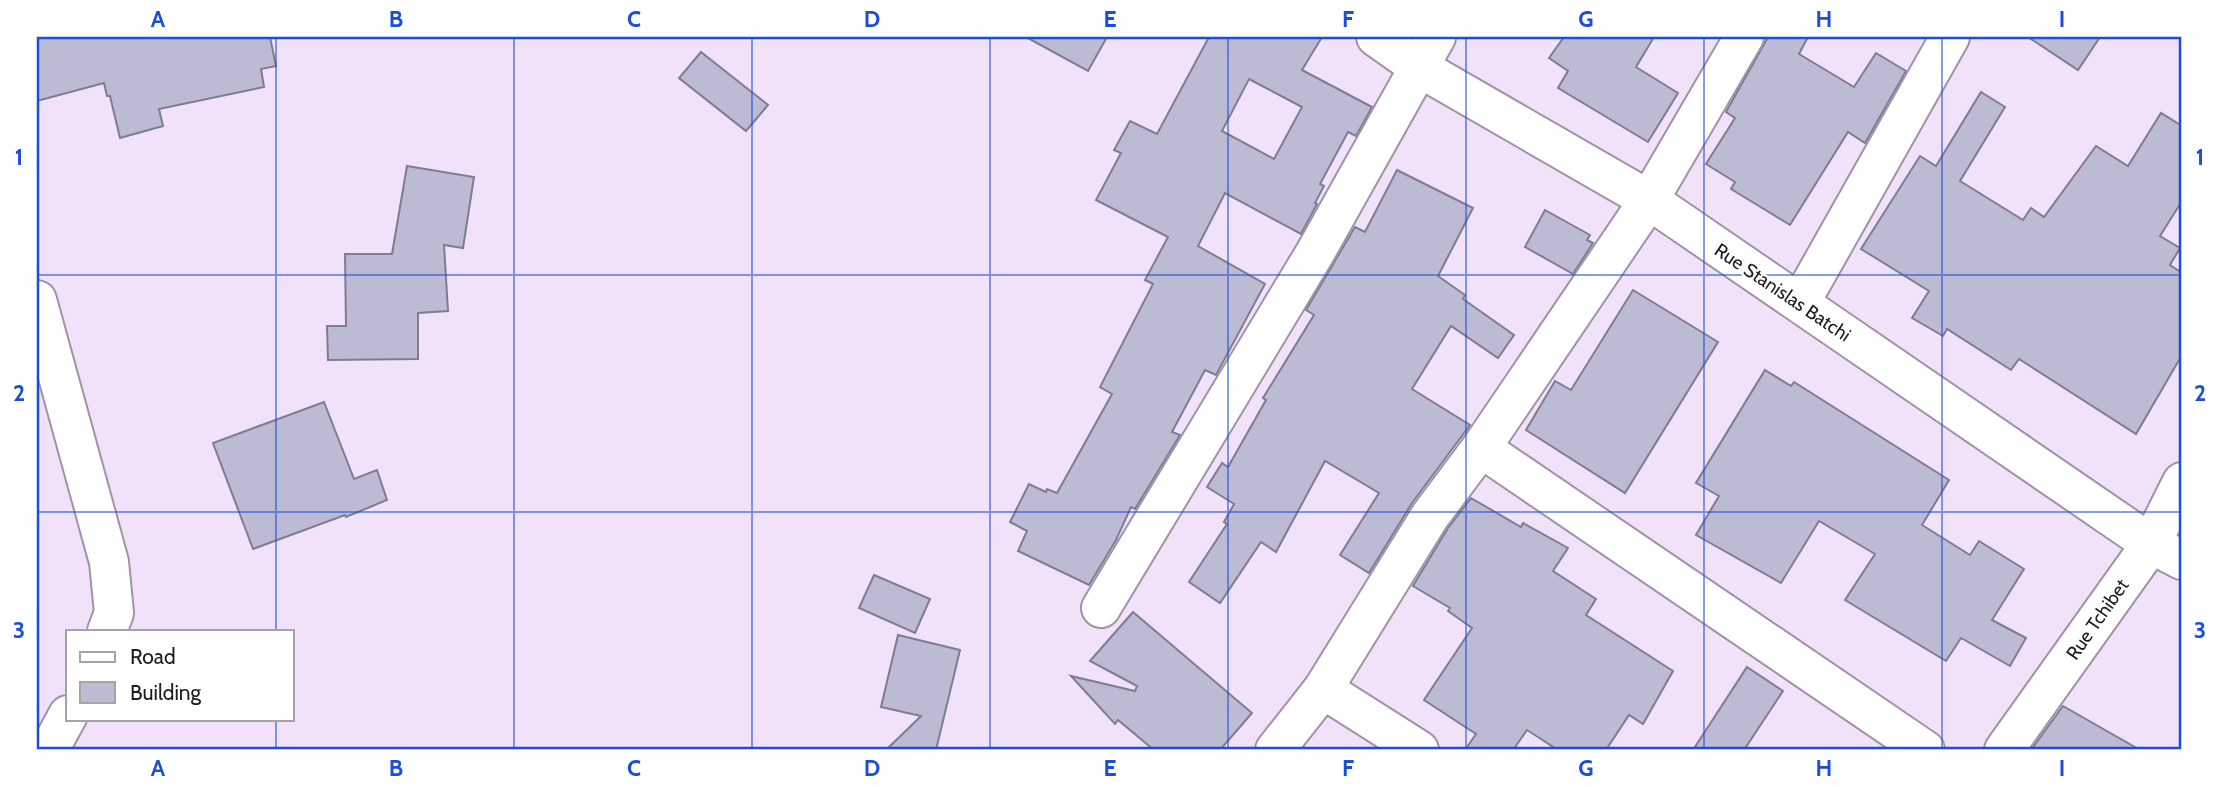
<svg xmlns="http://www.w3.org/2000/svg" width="2219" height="787" viewBox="0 0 2219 787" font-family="Cabin,sans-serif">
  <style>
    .building { fill: #bdbbd3; stroke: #7e7c93; stroke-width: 2; fill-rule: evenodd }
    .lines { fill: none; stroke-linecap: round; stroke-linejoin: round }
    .minor-casing { stroke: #a092a7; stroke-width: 42 }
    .minor { stroke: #fff; stroke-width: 38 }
    .grid { fill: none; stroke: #1d4ed8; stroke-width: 2; stroke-opacity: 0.55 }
    .labels { text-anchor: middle; stroke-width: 5; stroke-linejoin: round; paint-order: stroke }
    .street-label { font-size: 19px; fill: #201a22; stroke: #fff }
    .neatline { fill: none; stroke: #1d4ed8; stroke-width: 2.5 }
    .grid-label { font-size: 23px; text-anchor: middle; font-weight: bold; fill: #1d4ed8 }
  </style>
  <rect width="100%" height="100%" fill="#f2e2f9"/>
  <g class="building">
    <path d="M37,37h233l6,29 -15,3 3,18 -105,22 4,17 -43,12 -10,-42h-3l-3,-13 -67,18z"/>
    <path d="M1026,37h81l-19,34z"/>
    <path d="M1209,37h113l-20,33 70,37 -16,29 -8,-4 -28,52 4,2 -9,17 2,1 -16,30 -76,-41 -27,53 67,38 -49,91 -11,-5 -33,62 8,3 -45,74 -4,-2 -15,33 -27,45 -71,-34 9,-20 -17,-9 19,-38 17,8 1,-3 10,4 55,-99 -12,-7 53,-103 -8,-4 23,-43 -72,-37 25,-47 -7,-3 16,-29 27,13zM1249,79l53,28 -28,52 -52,-28z"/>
    <path d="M1564,37h90l-18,30 42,26 -30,49 -90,-54 10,-17 -19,-13z"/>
    <path d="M1768,37h40l-9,17 55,33 22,-34 30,18 -41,72 -17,-11 -58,93 -59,-36 4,-7 -29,-18 29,-46 -9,-6z"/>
    <path d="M2028,37h72l-22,33z"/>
    <path d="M701,52l67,53 -22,26 -67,-53z"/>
    <path d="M1981,92l24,15 -45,74 63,39 8,-12 13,9 52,-71 32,20 33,-53 21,13v75l-22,35 20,12 -10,17 12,8v82l-46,79 -117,-75 -8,11 -64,-41 -4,7 -31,-18 17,-27 -68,-42 59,-93 16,10z"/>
    <path d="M407,166l67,11 -11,71 -19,-3 4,66 -30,2v46l-90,1 -1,-34h19l-1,-72h47z"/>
    <path d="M1397,170l76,38 -35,68 27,19 -2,4 51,36 -16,23 -47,-32 -39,63 58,36 -58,78 -43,70 -29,-18 39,-62 -54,-32 -49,91 -15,-10 -41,61 -31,-21 38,-58 -3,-2 10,-18 -27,-17 15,-24 6,4 38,-67 -3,-2 51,-83 -8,-5 49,-83 10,5z"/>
    <path d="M1545,210l45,25 -3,5 6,3 -20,31 -48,-27z"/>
    <path d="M1633,290l85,52 -93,151 -99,-63 29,-49 16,9z"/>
    <path d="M1765,370l26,16 3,-4 155,98 -27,45 48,30 9,-14 45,28 -32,51 34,18 -16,28 -49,-28 -15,23 -101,-61 30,-46 -56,-33 -38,62 -85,-48 23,-39 -23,-13z"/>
    <path d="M324,402l30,77 23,-9 10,30 -41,17 -1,-2 -92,34 -40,-106z"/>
    <path d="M1471,498l50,29 2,-4 45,25 -15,23 43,28 -10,16 87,56 -30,53 -14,-9 -23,35h-48l-31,-20 -14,20h-48l11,-16 -52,-34 48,-72 -24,-17 2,-3 -37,-22 35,-58z"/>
    <path d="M874,575l56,24 -15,34 -56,-25z"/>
    <path d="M1133,612l119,101 -32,37h-66l-36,-30 -3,4 -44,-48 64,15 2,-5 -47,-25z"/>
    <path d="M898,635l62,15 -24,100h-50l35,-34 -40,-9z"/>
    <path d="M1747,667l36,24 -39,59h-51z"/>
    <path d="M2063,706l77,44h-109z"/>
  </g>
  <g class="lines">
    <g class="minor-casing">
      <g id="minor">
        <path d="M1376,37l44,31 229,132 502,344 31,16"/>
        <path d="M37,300l72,262 5,51 -7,18"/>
        <path d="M1800,303l150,-266"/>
        <path d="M1481,448l444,302"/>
        <path d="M1101,608l214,-355 121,-216"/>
        <path d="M1323,689l96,61"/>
        <path d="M49,750l19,-35"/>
        <path d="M1275,750l48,-61 107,-173 51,-68 168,-248 95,-163"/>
        <path d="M2004,750l147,-206 31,-62"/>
      </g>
    </g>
    <use href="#minor" class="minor"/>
  </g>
  <path class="grid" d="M276,37v594M514,37v713M752,37v713M990,37v713M1228,37v713M1466,37v713M1704,37v713M1942,37v713M37,275h2145M37,512h2145M276,719v31"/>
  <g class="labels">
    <g class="street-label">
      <text transform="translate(1783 292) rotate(34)" y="7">Rue Stanislas Batchi</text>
      <text transform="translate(2097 619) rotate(-55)" y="7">Rue Tchibet</text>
    </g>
  </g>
  <rect width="2219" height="787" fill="none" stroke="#ffffff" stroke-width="77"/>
  <rect x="66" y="630" width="228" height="91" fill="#ffffff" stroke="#a6a3a7" stroke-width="2"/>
  <rect x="80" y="652" width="35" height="10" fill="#ffffff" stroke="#a6a3a7" stroke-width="2"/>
  <text x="130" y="664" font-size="21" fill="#201a22">Road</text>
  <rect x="80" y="682" width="35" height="21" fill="#bdbbd3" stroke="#a6a3a7" stroke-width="2"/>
  <text x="130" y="700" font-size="21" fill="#201a22">Building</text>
  <rect x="38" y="38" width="2142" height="710" class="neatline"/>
  <g class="grid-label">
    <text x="158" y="27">A</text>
    <text x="396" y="27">B</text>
    <text x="634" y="27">C</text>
    <text x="872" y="27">D</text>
    <text x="1110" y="27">E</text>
    <text x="1348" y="27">F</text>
    <text x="1586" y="27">G</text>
    <text x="1824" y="27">H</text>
    <text x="2062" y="27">I</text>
    <text x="19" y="165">1</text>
    <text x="2200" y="165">1</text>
    <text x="19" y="401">2</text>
    <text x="2200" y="401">2</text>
    <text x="19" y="638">3</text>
    <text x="2200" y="638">3</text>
    <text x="158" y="776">A</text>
    <text x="396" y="776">B</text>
    <text x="634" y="776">C</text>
    <text x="872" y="776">D</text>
    <text x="1110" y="776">E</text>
    <text x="1348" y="776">F</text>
    <text x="1586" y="776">G</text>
    <text x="1824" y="776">H</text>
    <text x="2062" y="776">I</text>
  </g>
</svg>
